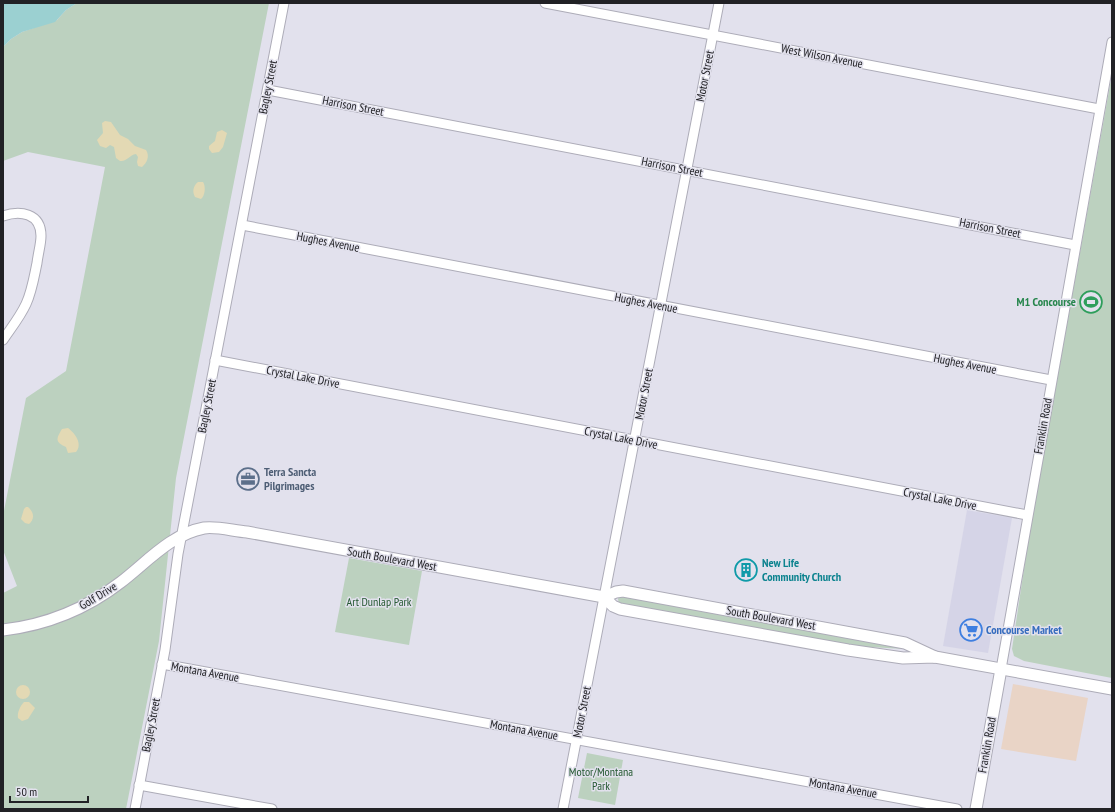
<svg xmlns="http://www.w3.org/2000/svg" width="1115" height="812" viewBox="0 0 1115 812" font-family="'PT Sans Narrow',sans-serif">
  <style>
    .built { fill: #d5d4e7 }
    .industrial { fill: #e9d4c6 }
    .green { fill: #bcd1bf }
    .sand { fill: #e3d9b4 }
    .water { fill: #9bd0d1 }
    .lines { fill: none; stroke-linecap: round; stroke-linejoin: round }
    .minor-casing { stroke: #adacb8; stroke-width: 11 }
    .tertiary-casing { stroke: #adacb8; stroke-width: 13 }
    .minor { stroke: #fff; stroke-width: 9 }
    .tertiary { stroke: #fff; stroke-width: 11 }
    .labels { text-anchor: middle; stroke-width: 3; stroke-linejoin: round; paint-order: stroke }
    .street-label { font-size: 12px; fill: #212125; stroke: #e2e1ed }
    .leisure-label { font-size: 12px; font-weight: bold; fill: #27864d; stroke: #e2e1ed; text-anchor: end }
    .service-label { font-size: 12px; font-weight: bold; fill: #4e5e75; stroke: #e2e1ed; text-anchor: start }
    .culture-label { font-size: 12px; font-weight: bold; fill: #0d838f; stroke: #e2e1ed; text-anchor: start }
    .park-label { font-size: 12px; fill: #245831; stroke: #e2e1ed }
    .shop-label { font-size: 12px; font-weight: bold; fill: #366cbe; stroke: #e2e1ed; text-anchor: start }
  </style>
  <rect width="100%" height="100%" fill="#e2e1ed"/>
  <path class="built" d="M967,510l45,8 -24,135 -45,-7z"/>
  <path class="industrial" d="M1013,684l75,14 -12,63 -75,-12z"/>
  <g class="green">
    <path d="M77,3h192l-93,475 -17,163 -33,168h-123v-216l14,-7 -14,-36v-34l23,-118 40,-27 39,-204 -77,-15 -25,9v-114l8,-8 11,-7 35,-12 9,-10z"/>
    <path d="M1112,74v604l-88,-17 -10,-5 -2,-7 16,-107z"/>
    <path d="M349,558l73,13 -13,74 -74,-13z"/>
    <path d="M619,596h3l283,53 -53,-3 -233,-42 -1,-5z"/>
    <path d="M587,753l36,7 -8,45 -37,-7z"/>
  </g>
  <g class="sand">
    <path d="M105,121l6,1 9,13 8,4 7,7 11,4c4,6 1,13 -4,17l-4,-1 -1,-4 1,-5 -2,-3c-7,1 -9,8 -16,7l-4,-3 -2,-11 -4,-2 -4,3 -6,-2 -3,-6 6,-7 -1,-10z"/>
    <path d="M222,130l5,3 -4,14 -4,5 -7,1 -3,-4v-3l6,-5 2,-9z"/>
    <path d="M198,182h5c3,4 2,14 -2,17l-6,-2c-3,-5 -2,-11 3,-15z"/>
    <path d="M68,428c7,5 15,16 8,24l-8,1 -2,-6c-11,-5 -10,-8 -4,-18z"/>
    <path d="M26,507h2c6,5 7,12 1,17l-4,-1 -4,-4 3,-10z"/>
    <circle cx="23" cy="692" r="7"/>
    <path d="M24,702h5l6,6 -7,11 -6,2 -4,-3c-1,-5 2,-12 6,-16z"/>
  </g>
  <path class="water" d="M3,3h74l-11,7 -11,12 -33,10 -11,7 -8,8z"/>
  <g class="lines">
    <g class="minor-casing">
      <g id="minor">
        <path d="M545,3l554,106"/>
        <path d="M268,90l807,155"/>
        <path d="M3,216c17,-6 38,-3 38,20 0,8 -3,18 -4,27 -3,14 -5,28 -11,41 -6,13 -15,24 -23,36"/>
        <path d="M242,225l809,155"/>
        <path d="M215,360l812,155"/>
        <path d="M162,664l795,145"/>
        <path d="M1001,669l111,-627"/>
        <path d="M139,785l133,24"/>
        <path d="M135,809l30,-159 13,-96 106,-551"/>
        <path d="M563,809l156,-806"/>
      </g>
    </g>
    <g class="tertiary-casing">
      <g id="tertiary">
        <path d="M604,597l9,9 7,3 228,41 55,8 32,-1 177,32"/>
        <path d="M3,630c43,-5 83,-21 118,-48 25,-19 50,-48 83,-54 12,-2 30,3 43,4l357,65 12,-5 7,-1 282,52 30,14"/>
        <path d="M976,809l25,-140"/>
      </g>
    </g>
    <use href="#minor" class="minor"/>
    <use href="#tertiary" class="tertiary"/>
  </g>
  <defs>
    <g id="stadium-ring" transform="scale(1.15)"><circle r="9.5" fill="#e2e1ed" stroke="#2e9e5b" stroke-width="1.5"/><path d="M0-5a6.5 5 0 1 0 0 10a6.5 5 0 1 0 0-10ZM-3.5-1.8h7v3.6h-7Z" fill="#2e9e5b"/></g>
    <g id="office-ring" transform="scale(1.15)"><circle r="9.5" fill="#e2e1ed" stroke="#5c6f8a" stroke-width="1.5"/><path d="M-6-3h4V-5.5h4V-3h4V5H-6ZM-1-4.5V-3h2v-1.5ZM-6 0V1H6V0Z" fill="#5c6f8a"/></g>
    <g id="building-ring" transform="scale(1.15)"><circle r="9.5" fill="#e2e1ed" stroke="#0f9aa8" stroke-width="1.5"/><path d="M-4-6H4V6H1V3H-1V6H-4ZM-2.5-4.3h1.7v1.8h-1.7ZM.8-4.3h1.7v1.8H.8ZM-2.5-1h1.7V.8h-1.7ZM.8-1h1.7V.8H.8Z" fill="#0f9aa8"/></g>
    <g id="supermarket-ring" transform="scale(1.15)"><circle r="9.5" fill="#e2e1ed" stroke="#3f7fe0" stroke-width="1.5"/><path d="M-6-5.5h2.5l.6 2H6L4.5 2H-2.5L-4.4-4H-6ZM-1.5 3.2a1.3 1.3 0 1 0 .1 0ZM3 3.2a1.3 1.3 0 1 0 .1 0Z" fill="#3f7fe0"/></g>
  </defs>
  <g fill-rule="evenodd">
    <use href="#stadium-ring" x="1091" y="302"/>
    <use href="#office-ring" x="248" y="479"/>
    <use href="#building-ring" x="746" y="570"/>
    <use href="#supermarket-ring" x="971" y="630"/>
  </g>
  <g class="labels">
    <g class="street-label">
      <text transform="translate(822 56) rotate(11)" y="4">West Wilson Avenue</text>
      <text transform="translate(705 76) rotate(-79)" y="4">Motor Street</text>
      <text transform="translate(268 87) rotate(-79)" y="4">Bagley Street</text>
      <text transform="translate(353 106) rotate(11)" y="4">Harrison Street</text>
      <text transform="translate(672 167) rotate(11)" y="4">Harrison Street</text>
      <text transform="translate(990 228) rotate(11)" y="4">Harrison Street</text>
      <text transform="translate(328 242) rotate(11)" y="4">Hughes Avenue</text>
      <text transform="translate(646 303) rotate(11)" y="4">Hughes Avenue</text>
      <text transform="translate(965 364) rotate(11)" y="4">Hughes Avenue</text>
      <text transform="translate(303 377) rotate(11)" y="4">Crystal Lake Drive</text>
      <text transform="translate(644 394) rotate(-79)" y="4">Motor Street</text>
      <text transform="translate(207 406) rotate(-79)" y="4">Bagley Street</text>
      <text transform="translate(1043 426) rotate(-80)" y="4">Franklin Road</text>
      <text transform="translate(621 438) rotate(11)" y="4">Crystal Lake Drive</text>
      <text transform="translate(940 499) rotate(11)" y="4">Crystal Lake Drive</text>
      <text transform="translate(392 559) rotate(10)" y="4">South Boulevard West</text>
      <text transform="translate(98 596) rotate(-31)" y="4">Golf Drive</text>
      <text transform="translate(771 618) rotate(10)" y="4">South Boulevard West</text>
      <text transform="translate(205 672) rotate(10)" y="4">Montana Avenue</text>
      <text transform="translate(582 712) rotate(-79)" y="4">Motor Street</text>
      <text transform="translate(151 725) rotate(-79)" y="4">Bagley Street</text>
      <text transform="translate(524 730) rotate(10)" y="4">Montana Avenue</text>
      <text transform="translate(987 745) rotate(-80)" y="4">Franklin Road</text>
      <text transform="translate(843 788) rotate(10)" y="4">Montana Avenue</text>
    </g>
    <g class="leisure-label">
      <text x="1076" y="306">M1 Concourse</text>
    </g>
    <g class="service-label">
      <text x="264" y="476">Terra Sancta<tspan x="264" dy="14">Pilgrimages</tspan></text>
    </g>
    <g class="culture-label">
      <text x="762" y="567">New Life<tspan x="762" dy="14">Community Church</tspan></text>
    </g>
    <g class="park-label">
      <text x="379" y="606">Art Dunlap Park</text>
      <text x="601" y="776">Motor/Montana<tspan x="601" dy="14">Park</tspan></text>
    </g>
    <g class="shop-label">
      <text x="986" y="634">Concourse Market</text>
    </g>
  </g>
  <rect width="1115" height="812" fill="none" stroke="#212125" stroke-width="8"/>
  <path d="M10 796v6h78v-6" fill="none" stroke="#212125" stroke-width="2"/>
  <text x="16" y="796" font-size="12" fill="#212125" stroke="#e2e1ed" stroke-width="3" paint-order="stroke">50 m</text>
</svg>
